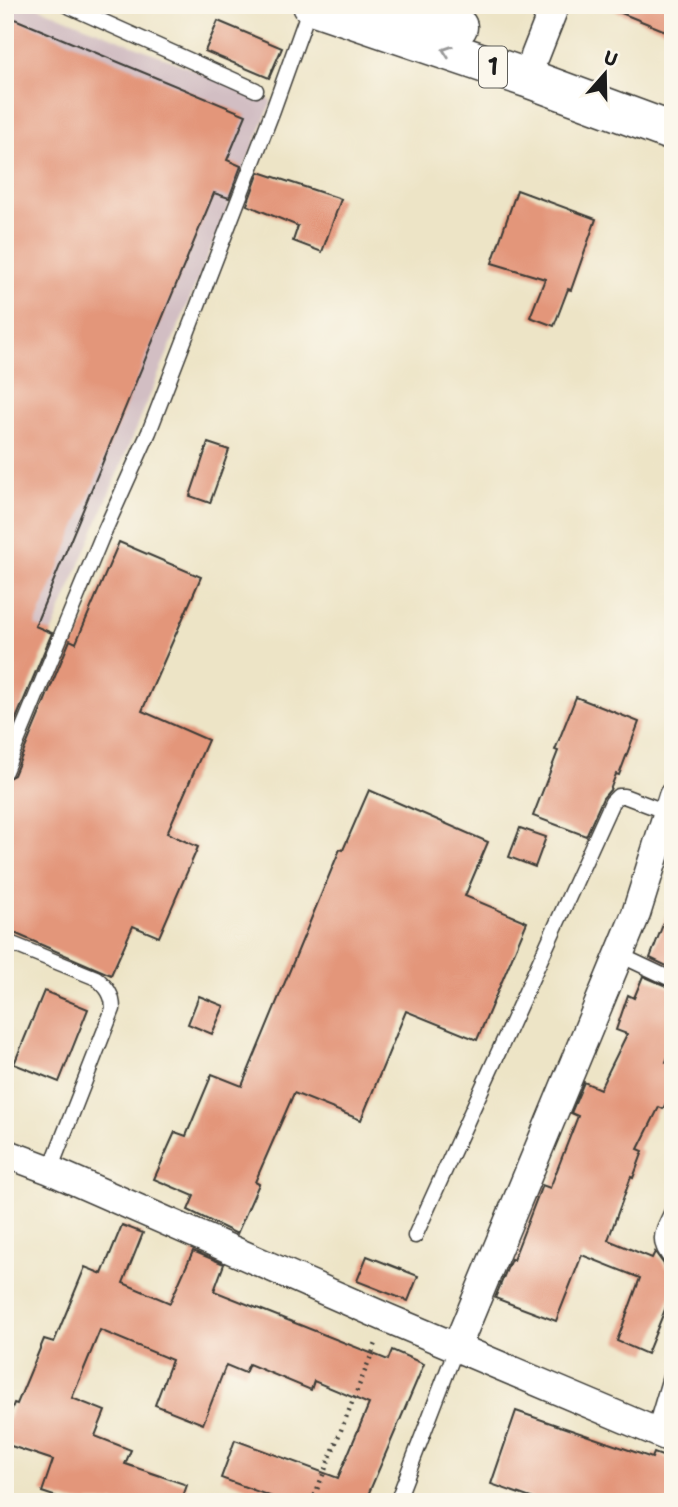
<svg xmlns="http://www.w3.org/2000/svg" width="678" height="1507" viewBox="0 0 678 1507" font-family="'Shantell Sans',sans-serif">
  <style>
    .industrial { fill: #d2bec3 }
    .building { fill: #e3967a }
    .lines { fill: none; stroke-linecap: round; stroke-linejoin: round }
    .service-casing { stroke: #3b3a36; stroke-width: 17 }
    .minor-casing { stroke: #3b3a36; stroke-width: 31 }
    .trunk-casing { stroke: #3b3a36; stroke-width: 41 }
    .path { stroke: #3b3a36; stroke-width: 4.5; stroke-dasharray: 2 5; stroke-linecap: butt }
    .service { stroke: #fff; stroke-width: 14 }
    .minor { stroke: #fff; stroke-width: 28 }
    .trunk { stroke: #fff; stroke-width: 38 }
    .oneway { stroke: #999 }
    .labels { text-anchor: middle; stroke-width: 5; stroke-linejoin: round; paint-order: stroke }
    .shield { fill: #fbf7ec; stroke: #5f5e5a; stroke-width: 2 }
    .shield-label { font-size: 24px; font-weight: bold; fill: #1c1c1c }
  </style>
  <rect width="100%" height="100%" fill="#fbf7ec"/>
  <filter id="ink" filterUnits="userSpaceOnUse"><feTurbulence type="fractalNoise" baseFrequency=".0143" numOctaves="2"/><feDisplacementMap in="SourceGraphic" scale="14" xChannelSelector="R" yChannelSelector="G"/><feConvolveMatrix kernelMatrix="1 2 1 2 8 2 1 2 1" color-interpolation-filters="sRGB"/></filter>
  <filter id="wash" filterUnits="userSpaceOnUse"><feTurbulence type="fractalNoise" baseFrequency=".00686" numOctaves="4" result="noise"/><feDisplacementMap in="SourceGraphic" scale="28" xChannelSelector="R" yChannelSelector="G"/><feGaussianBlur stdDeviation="1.57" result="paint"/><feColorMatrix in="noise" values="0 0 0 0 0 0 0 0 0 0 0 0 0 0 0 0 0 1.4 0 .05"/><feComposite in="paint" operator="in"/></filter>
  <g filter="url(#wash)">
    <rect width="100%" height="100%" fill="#ede4c6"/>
    <path class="industrial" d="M5,5h28l239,96 -267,644z"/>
    <g id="blocks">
      <g class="building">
        <path d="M604,5h69v29l-69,-28z"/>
        <path d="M5,15l241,100 -19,45 14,6 -12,32 -15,-5 -179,433 17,7 -47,112z"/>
        <path d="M218,21l64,27 -13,30 -64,-27z"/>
        <path d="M259,172l82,27 -19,53 -29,-11 5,-15 -51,-21z"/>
        <path d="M517,190l79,29 -25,71 -3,-1 -14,37 -24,-9 15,-38 -53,-16z"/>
        <path d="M208,443l21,7 -19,53 -20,-7z"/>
        <path d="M119,542l82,35 -59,134 66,29 -41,93 31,14 -39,90 -26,-11 -22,49 -106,-46v-149l9,-5 56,-135 6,3z"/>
        <path d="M576,697l63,25 -20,53 -3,-1 -6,16 -7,8 -17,38 -53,-20 25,-65 -3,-1z"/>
        <path d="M369,790l119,52 -23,54 62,26 -50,118 -71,-29 -45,109 -67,-27 -39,89 4,2 -22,50 -49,-24 6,-14 -40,-17 21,-47 11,4 26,-62 30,12 98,-237 3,1z"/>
        <path d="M520,828l26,9 -11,30 -26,-10z"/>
        <path d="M671,904h2v65l-23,-11z"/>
        <path d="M643,976l30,13v55l-7,18 7,3v24l-10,20 -4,-2 -21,42 5,2 -10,27 -2,-1 -23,63 44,18 3,-6 11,15 7,3v20l-26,64 -30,-13 23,-63 -58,-23 -26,66 -61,-23 16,-39 2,1 29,-75 8,3 28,-72 -7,-3 13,-31 16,7 27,-55 -11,-4 12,-35 6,3z"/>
        <path d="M44,991l44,18 -29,73 -45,-18z"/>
        <path d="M199,996l25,10 -12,28 -24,-10z"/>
        <path d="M122,1225l21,8 -20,50 47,20 23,-52 31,13 -10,27 174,69 4,-10 32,14 -59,138h-79l-65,-24 14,-38 103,38 31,-74 -55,-23 -3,9 -62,-26 -4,9 -19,-8 -23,59 -48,-19 17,-45 -72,-30 -28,68 33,13 -10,25 36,14 -6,14 62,21 -6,17h-109l-30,-10 11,-32 -48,-16v-16l9,-25 3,1 27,-65 10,3 31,-75 17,7z"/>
        <path d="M367,1256l51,20 -10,25 -51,-20z"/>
        <path d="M516,1411l136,47 2,-5 19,7v42h-131l-51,-18z"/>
      </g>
    </g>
  </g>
  <g filter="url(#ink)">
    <use href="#blocks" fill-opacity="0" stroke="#3b3a36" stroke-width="2"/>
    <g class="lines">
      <g class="service-casing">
        <g id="service">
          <path d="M66,5l190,85"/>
          <path d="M5,771l96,-232 48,-107 124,-322 37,-103"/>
          <path d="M5,941l91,37c11,9 17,17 17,31l-63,161"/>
          <path d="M620,955l53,25"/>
          <path d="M673,1209c-10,22 -19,32 0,52"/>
          <path d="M415,1236l197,-434 6,-6h6l45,17"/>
          <path d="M654,1431l19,-64"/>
          <path d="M400,1494l57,-148"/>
        </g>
      </g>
      <g class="minor-casing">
        <g id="minor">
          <path d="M535,56l20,-51"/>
          <path d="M5,1153l45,17 337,148 286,121"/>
          <path d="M457,1346l179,-432 37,-118"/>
        </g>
      </g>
      <g class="trunk-casing">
        <g id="trunk">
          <path d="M312,5l215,73 146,54"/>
          <path d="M397,5l61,22"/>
        </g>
      </g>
      <path class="path" d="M312,1502l65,-161"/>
      <use href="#service" class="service"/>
      <use href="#minor" class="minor"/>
      <use href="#trunk" class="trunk"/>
    </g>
    <defs><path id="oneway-chevron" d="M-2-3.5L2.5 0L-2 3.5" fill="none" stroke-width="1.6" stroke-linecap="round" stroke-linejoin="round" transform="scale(1.75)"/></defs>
    <use class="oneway" href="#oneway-chevron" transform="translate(447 51) rotate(-161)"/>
  </g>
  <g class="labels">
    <rect class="shield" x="479" y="46.5" width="28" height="41" rx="5"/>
    <g class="shield-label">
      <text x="493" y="75">1</text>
    </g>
  </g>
  <rect width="678" height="1507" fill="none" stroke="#fbf7ec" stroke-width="28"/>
  <g transform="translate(605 74) rotate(20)" stroke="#fbf7ec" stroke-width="5" paint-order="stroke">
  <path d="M0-5L12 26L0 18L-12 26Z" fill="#1c1c1c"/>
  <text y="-10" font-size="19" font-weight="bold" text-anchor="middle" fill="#1c1c1c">U</text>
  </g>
</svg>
